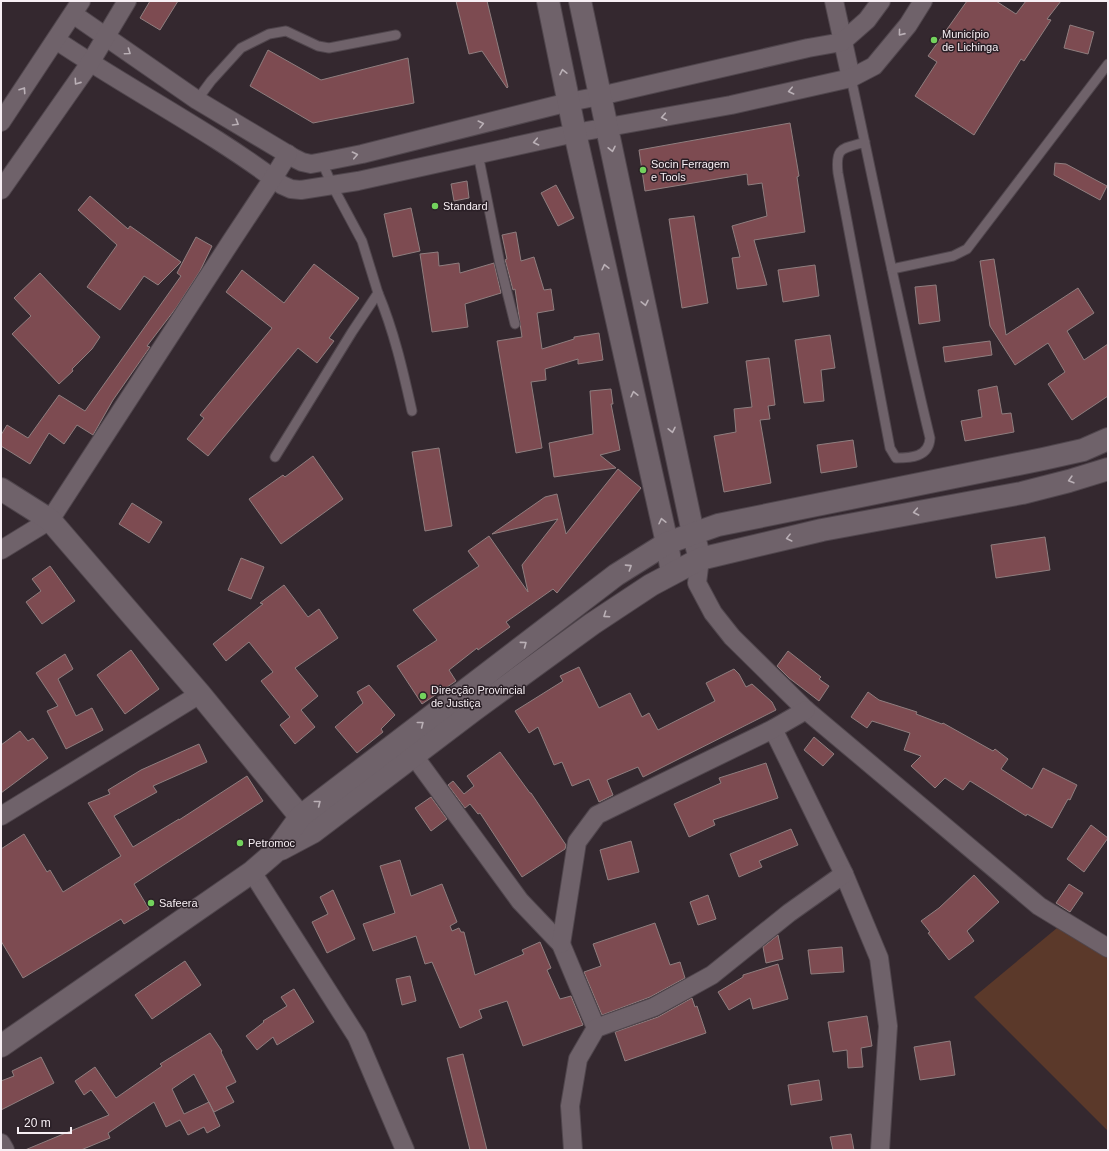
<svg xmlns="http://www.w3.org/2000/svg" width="1109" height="1151" viewBox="0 0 1109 1151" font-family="Arial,sans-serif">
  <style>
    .green { fill: #5b392a }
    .building { fill: #7d4b51; stroke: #8f7e7f }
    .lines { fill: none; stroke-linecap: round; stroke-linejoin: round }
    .service-casing { stroke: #50464d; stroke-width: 11 }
    .minor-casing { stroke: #50464d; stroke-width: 20 }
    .tertiary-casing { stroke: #50464d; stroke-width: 24 }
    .secondary-casing { stroke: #50464d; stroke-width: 24 }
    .service { stroke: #6f626a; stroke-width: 9 }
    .minor { stroke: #6f626a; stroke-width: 18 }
    .tertiary { stroke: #6f626a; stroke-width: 22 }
    .secondary { stroke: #6f626a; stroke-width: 22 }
    .oneway { stroke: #bab0b6 }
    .poi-dot { fill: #73d25d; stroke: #2a1f26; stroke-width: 1.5 }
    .labels { text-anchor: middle; stroke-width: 3; stroke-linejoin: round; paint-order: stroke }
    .poi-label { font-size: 11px; fill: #f7eff4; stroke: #2a1f26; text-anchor: start }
  </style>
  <rect width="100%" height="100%" fill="#34282f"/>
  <path class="green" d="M1063,923l45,20v188l-134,-134z"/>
  <g class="building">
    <path d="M150,1h28l-18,29 -20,-12z"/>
    <path d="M456,1h31l21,86 -1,1 -25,-37 -13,3z"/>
    <path d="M967,1h29l20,13 10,-13h35l-14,18 4,1 -27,41 -3,-2 -47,76 -59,-39 22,-34 -9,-6z"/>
    <path d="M1070,25l24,7 -6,22 -24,-6z"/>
    <path d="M268,50l53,30 87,-22 6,45 -101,20 -63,-37z"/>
    <path d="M790,123l9,53 -2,1 8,55 -51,8 13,45 -30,4 -5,-31 8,-1 -8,-31 35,-10 -5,-33 -14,2 -1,-11 -102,17 -6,-41z"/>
    <path d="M1055,163l11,1 41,22 -7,14 -46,-25z"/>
    <path d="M467,181l2,17 -15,3 -3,-17z"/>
    <path d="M556,185l18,33 -16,8 -17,-33z"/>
    <path d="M90,196l38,33 2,-3 51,36 -23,23 -14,-9 -24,34 -33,-23 30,-42 -39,-35z"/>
    <path d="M411,208l9,43 -27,6 -9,-43z"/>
    <path d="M694,216l14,87 -26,5 -13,-89z"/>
    <path d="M516,232l5,29 13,-4 10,33 7,-1 3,21 -17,3 5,36 32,-10v-2l25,-4 4,27 -25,4v-5l-33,10 1,11 -15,2 11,66 -26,5 -19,-112 25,-4 -7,-48 -2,1 -7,-27 -1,-3 2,-1 -5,-24z"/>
    <path d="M196,237l16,9 -12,25 -24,37 -29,38 3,1 -37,53 -20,35 -16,-10 -13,19 -15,-11 -19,31 -29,-18v-11l6,-10 21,13 31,-43 26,16 96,-135 -4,-3z"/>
    <path d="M438,252l1,14 20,-3 1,10 34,-10 7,30 -36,11 3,23 -36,5 -12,-78z"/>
    <path d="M994,259l12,76 72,-47 16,25 -27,18 17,29 24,-16v52l-36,24 -24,-36 17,-12 -17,-29 -33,22 -25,-39 -10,-65z"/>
    <path d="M314,264l45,34 -30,40 5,3 -17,22 -19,-15 -90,108 -21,-17 17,-21 -4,-3 72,-87 -46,-36 16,-22 42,33z"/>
    <path d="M815,265l4,31 -36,6 -5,-32z"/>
    <path d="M40,273l60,64 -8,12 -20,20 1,2 -14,13 -47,-50 19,-18 -17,-18z"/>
    <path d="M936,285l4,36 -21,3 -4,-37z"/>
    <path d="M830,335l5,33 -14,2 3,31 -20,2 -9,-63z"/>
    <path d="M990,341l2,14 -47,7 -2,-15z"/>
    <path d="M769,358l6,47 -7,1 2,13 -10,1 11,63 -47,9 -10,-56 22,-4 -2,-23 18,-2 -6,-46z"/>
    <path d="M997,386l5,28 9,-1 3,19 -49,9 -4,-20 21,-4 -4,-27z"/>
    <path d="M611,389l2,15h-2l9,46 -20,5 16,13 -62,9 -5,-34 44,-9 -3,-43z"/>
    <path d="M853,440l4,27 -36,6 -4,-28z"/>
    <path d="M439,448l13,78 -27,5 -13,-79z"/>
    <path d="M313,456l30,43 -62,45 -32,-45 34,-24 2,2z"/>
    <path d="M618,469l23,19 -84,105 -4,-4 -47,33 4,5 -32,23 -1,-2 -28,22 7,11 -34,23 -25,-38 40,-26 -24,-30 66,-44 -11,-15 21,-15 39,56 -6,-27 36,-46 -66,15 53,-37 12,-3 9,40z"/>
    <path d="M132,503l30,19 -13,21 -30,-19z"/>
    <path d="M1045,537l5,33 -54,8 -5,-33z"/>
    <path d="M241,558l23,9 -13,32 -23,-9z"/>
    <path d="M50,566l25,35 -33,23 -16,-22 15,-11 -9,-12z"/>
    <path d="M284,585l24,32 11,-8 19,29 -43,30 23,28 -17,14 14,17 -20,17 -15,-19 10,-8 -29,-36 12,-9 -24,-30 -23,19 -13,-17 50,-40 -3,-1z"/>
    <path d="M131,650l28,39 -34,25 -28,-39z"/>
    <path d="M788,651l33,26 -2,2 10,7 -10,15 -30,-23 -12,-12z"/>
    <path d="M65,654l8,15 -15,10 18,37 16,-8 11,22 -37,19 -19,-38 11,-5 -22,-33z"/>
    <path d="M579,667l20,41 31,-15 12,24 7,-4 9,17 57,-29 -9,-18 28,-14 5,5 7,13 6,-3 20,18 4,8 -133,67 -5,-10 -31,13 6,15 -14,7 -10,-23 -17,7 -10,-24 -8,3 -16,-38 -9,6 -14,-22 48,-30 -3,-5z"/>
    <path d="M369,685l26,30 -14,14 2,3 -26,21 -22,-26 28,-24 -6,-11z"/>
    <path d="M868,692l11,8 38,12 -1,2 26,10 1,-1 50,28 2,-2 13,10 -7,10 31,20 11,-21 34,17 -7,15 -2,-1 -16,29 -25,-14 -1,2 -56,-35 -7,9 -18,-12 -10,10 -24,-22 10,-10 -17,-6 6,-17 -38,-12 -5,7 -16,-11z"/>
    <path d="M20,731l8,10 5,-3 15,20 -47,35v-48z"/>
    <path d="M814,737l20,17 -11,12 -19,-16z"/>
    <path d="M199,744l8,18 -54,24 4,6 -43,24 19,31 46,-28v1l68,-44 16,25 -129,83 15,25 -25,15 -3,-5 -98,59 -22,-37v-92l23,-15 23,38 3,-2 13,22 58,-36 -33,-53 22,-9 -2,-4 33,-20z"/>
    <path d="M500,752l30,41h1l35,52 -1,4 -43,28 -42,-64 -2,1 -8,-10 -5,4 -17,-23 5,-4 11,13 10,-8 -7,-10z"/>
    <path d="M766,763l12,35 -65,22 2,5 -26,12 -15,-33 47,-21 -2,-5z"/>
    <path d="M431,797l16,22 -16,12 -16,-23z"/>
    <path d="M1091,825l17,13 -24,34 -17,-13z"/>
    <path d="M791,829l7,16 -39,16 3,6 -23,10 -9,-23z"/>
    <path d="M631,841l8,31 -31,8 -8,-30z"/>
    <path d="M400,860l11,36 31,-12 15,38 -7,4 2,5 7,-3 2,4h3l11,43 49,-21 -2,-4 18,-8 11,26 -4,2 13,29 11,-3 12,29 -60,21 -16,-45 -28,9 3,8 -22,10 -28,-66 -7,2 -9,-28 -43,15 -10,-27 32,-11 -15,-47z"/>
    <path d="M974,875l25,27 -32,29 7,10 -25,19 -21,-27 2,-1 -9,-11 18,-13z"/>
    <path d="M1069,884l14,9 -13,19 -14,-9z"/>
    <path d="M333,890l22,49 -28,14 -15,-31 16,-8 -8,-17z"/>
    <path d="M708,895l8,24 -18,6 -8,-23z"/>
    <path d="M655,923l15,42 10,-3 5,16 -35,19 -48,18 -18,-43 17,-6 -8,-22z"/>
    <path d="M778,935l5,24 -17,4 -3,-16z"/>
    <path d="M842,947l2,25 -33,2 -3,-24z"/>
    <path d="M185,961l16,24 -49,34 -17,-24z"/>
    <path d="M778,964l10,35 -35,10 -3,-11 -21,12 -11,-18 25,-15v-2z"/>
    <path d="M410,976l6,25 -14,4 -6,-26z"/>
    <path d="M294,989l20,33 -37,23 -4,-8 -16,13 -11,-14 18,-14 -1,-1 24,-15 -6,-9z"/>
    <path d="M692,998l3,9 2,-1 9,27 -81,28 -10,-29 43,-15z"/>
    <path d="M867,1016l5,30 -11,2 2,19 -15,1 -1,-18 -14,2 -5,-30z"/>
    <path d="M210,1033l12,18 -1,1 15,30 -10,5 8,15 -20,10 -20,-38 -22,15 12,25 25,-12 11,24 -13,7 -3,-6 -16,8 -8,-15 -14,7 -12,-25 -46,31 2,5 -29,12h-56l84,-35 -18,-25 -7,5 -9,-14 20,-14 21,31 46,-32 -2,-2z"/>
    <path d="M950,1041l5,34 -35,5 -6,-33z"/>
    <path d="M463,1054l24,96h-17l-23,-92z"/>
    <path d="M41,1057l13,26 -53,27v-29l13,-5 -2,-5z"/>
    <path d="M819,1080l3,20 -31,5 -3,-20z"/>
    <path d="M851,1134l3,16h-21l-3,-13z"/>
  </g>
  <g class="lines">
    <g class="service-casing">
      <g id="service">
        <path d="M851,78c26,120 50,241 79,360 -1,19 -19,20 -34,20l-6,-10 -52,-275c-3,-27 5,-24 27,-31"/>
        <path d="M197,100l14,-19 30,-33 28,-14 17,-3 32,15 11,2 67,-13"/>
        <path d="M478,154l22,110 15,60"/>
        <path d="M892,269l61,-13 14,-7 141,-185"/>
        <path d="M378,293c16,38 25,78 34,118"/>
        <path d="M275,457l77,-125 26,-39 -16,-52 -30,-56 -10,-23"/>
      </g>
    </g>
    <g class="minor-casing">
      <g id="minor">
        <path d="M834,1l17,77"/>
        <path d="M73,14l124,86 97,58 8,4 9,2 11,-2 40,-8 207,-52 31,-6 208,-48 34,-6 25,-22 14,-19"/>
        <path d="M56,40c74,50 155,91 226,145l9,4 10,1 57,-9 217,-48 156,-28 120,-27 23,-12 34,-41 15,-24"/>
        <path d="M1,122l80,-121"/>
        <path d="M1,190l89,-127 37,-62"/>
        <path d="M1,550l49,-30 182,-280 45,-68 11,-18"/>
        <path d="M700,559l-3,24 16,30 19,24 74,73 233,196 69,42"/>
        <path d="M773,729l71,145 35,84 9,68 -8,124"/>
        <path d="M414,756l106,145 41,43 35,84"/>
        <path d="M1,816l199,-122"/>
        <path d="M252,872l105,165 48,113"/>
        <path d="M561,944l16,-102 20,-27 176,-86 33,-19"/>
        <path d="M1,1143l4,7"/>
        <path d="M573,1150l-3,-44 8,-47 18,-31 58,-21 58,-32 77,-62 55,-39"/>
      </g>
    </g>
    <g class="tertiary-casing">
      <g id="tertiary">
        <path d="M548,1l27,132 92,410 5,30"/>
        <path d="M580,1l113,532 7,26"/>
        <path d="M1,489l49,31 150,174 112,137"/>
      </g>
    </g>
    <g class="secondary-casing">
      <g id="secondary">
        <path d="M281,849l32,-17 161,-122 118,-86 59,-39 49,-26 122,-29 200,-37 47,-12 39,-12"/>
        <path d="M1,1046l251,-174 22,-19 27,-37 315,-241 51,-32 51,-18 325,-66 40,-9 25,-11"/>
      </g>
    </g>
    <use href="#service" class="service"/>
    <use href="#minor" class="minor"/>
    <use href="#tertiary" class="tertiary"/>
    <use href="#secondary" class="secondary"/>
  </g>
  <defs><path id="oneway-chevron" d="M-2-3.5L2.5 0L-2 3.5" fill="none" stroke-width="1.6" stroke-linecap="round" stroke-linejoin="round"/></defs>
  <g class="oneway">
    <use href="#oneway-chevron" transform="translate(901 33) rotate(129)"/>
    <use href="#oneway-chevron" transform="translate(128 52) rotate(35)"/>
    <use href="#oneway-chevron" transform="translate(563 72) rotate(-102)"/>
    <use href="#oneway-chevron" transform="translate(77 82) rotate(125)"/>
    <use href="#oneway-chevron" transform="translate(23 90) rotate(-56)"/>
    <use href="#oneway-chevron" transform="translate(791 91) rotate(167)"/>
    <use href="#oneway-chevron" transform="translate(664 117) rotate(169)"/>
    <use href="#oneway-chevron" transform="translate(236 123) rotate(31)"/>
    <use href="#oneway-chevron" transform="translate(481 124) rotate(-14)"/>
    <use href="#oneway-chevron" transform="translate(536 142) rotate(168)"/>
    <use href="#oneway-chevron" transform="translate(612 149) rotate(78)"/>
    <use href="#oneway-chevron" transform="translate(355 155) rotate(-12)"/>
    <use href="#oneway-chevron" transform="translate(605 267) rotate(-103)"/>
    <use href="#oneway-chevron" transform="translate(645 303) rotate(78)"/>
    <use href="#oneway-chevron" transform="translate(634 394) rotate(-103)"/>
    <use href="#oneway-chevron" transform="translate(672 430) rotate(78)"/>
    <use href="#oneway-chevron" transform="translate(1071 480) rotate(164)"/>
    <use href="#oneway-chevron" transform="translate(916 512) rotate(169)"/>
    <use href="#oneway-chevron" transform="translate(662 521) rotate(-103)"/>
    <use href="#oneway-chevron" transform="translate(789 538) rotate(166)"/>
    <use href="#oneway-chevron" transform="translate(629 567) rotate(-33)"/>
    <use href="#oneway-chevron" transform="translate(606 615) rotate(146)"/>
    <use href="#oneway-chevron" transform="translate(524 644) rotate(-37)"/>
    <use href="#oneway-chevron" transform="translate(421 724) rotate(-38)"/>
    <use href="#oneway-chevron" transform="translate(318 803) rotate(-38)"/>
  </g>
  <g class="poi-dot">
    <circle cx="934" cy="40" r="4"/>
    <circle cx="643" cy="170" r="4"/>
    <circle cx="435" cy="206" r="4"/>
    <circle cx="423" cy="696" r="4"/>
    <circle cx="240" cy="843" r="4"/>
    <circle cx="151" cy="903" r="4"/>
  </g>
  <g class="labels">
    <g class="poi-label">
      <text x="942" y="38">Município<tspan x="942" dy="13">de Lichinga</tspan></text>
      <text x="651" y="168">Socin Ferragem<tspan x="651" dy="13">e Tools</tspan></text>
      <text x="443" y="210">Standard</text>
      <text x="431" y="694">Direcção Provincial<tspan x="431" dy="13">de Justiça</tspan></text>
      <text x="248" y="847">Petromoc</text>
      <text x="159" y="907">Safeera</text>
    </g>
  </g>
  <rect width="1109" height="1151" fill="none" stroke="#f7eff4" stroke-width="4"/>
  <path d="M18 1127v6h53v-6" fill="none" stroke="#f7eff4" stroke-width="2"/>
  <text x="24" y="1127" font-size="12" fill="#f7eff4" stroke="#2a1f26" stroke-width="3" paint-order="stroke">20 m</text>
</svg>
